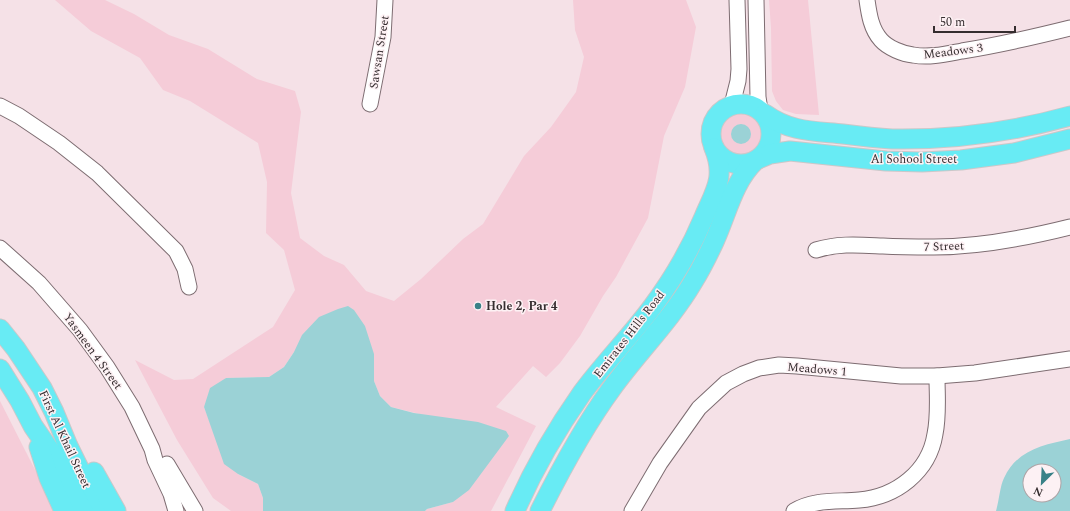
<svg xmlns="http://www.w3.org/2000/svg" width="1070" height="511" viewBox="0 0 1070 511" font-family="Spectral,serif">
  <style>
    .green { fill: #f5ccd8 }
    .water { fill: #9bd2d6; fill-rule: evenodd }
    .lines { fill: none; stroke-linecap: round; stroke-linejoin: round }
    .minor-casing { stroke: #7d6c71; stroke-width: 17 }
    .major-casing { stroke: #cac8c9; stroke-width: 21 }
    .minor { stroke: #fff; stroke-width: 15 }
    .major { stroke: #68ebf4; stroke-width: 19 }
    .poi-dot { fill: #398187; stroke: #fdf1f4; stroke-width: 1.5 }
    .labels { text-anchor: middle; stroke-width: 3; stroke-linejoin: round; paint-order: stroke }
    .street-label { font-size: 12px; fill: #352d2f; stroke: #fdf1f4 }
    .poi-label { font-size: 12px; font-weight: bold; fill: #352d2f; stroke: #fdf1f4; text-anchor: start }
  </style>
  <rect width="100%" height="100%" fill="#f5e1e7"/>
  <g class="green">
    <path d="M55,0h50l29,14 35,21 39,14 49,30 38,12 6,21 -10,81 9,45 24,18 20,9 22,26 28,10 27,-22 42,-40 20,-15 41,-68 27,-29 25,-35 8,-35 -9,-27 -2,-30h113l10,27 -11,60 -21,49 -16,82 -32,59 -13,19 -23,40 -20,27 -14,14 -13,-11 -37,41 40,19 -45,85h-66l2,-2 26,-7 56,-66 -118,-29 -11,-11 -6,-15v-27l-80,-2 -10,15 -15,10 -43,1 -22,29 10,26 24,41 20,10 5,14v13h-32l-18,-13 -36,-58 -42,-80 39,20 19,-1 80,-52 22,-37 -11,-40 -18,-17 1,-51 -9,-39 -68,-42 -27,-11 -23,-32 -49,-27z"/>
    <path d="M769,0h39l11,115 -23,-1 -13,-4 -7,-9 -4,-10 -1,-63z"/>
    <circle cx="741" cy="133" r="24"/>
    <path d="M0,401l56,110h-56z"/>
  </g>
  <g class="water">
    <circle cx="741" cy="134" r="10"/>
    <path d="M348,306l6,4 11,16 9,28v27l6,15 11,11 23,6 64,9 28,9 3,5 -40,54 -16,12 -26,7 -2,2h-162v-13l-5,-14 -20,-10 -14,-10 -20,-57 6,-19 16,-10 43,-1 15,-10 10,-15 8,-17 17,-18 19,-8z"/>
    <path d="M1070,439v72h-74c3,-10 4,-25 8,-33 13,-28 39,-33 66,-39zM1030,471h24v24h-24z"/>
  </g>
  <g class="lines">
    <g class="minor-casing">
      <g id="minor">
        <path d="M756,0l2,97 2,13"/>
        <path d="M867,0c2,14 4,29 14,40 7,8 22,14 32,15 17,3 33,-1 49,-4 37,-6 72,-14 108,-23"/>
        <path d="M370,104l13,-67 2,-37"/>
        <path d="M732,105l6,-24 1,-12 -2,-69"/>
        <path d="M0,106l19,10 40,27 38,30 79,78 9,18 4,18"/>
        <path d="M0,248l39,35 41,47 27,37 25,40 20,42 3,11 16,34 5,17"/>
        <path d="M816,250c23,-7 44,-5 67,-4 17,1 34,1 51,1 46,0 92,-9 136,-20"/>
        <path d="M167,464l28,47"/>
        <path d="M632,511l28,-48 39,-55 27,-25 17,-9 16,-6 20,-3 18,1 104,10h36l38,-3 95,-14"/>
        <path d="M794,511c20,-12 42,-9 65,-11 37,-3 70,-28 76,-66 4,-19 2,-39 2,-58"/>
      </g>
    </g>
    <g class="major-casing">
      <g id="major">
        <circle cx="741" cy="134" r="30"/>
        <path d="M765,114c25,18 49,17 78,20 16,2 33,4 49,5 60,1 120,-7 178,-23"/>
        <path d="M758,159l12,-5 20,-3 96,10 36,1 39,-2 53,-7 56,-14"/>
        <path d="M0,329l16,20 26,39 12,24 14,34 32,65"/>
        <path d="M0,369l20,32 13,25 20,29 30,56"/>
        <path d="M39,447l10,31 15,33"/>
        <path d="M94,472l22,39"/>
        <path d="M515,511c18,-41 41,-81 67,-118 22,-30 49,-57 71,-87 20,-27 38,-58 51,-89 11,-26 22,-40 10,-69"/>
        <path d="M540,511c21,-42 44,-85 72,-123 26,-36 58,-67 81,-106 8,-13 15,-27 21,-40 13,-28 19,-60 41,-81"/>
      </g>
    </g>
    <use href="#minor" class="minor"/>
    <use href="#major" class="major"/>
  </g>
  <circle class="poi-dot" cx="478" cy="306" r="4"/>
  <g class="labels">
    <g class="street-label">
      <text transform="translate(953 51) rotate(-7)" y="4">Meadows 3</text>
      <text transform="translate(379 52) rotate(-81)" y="4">Sawsan Street</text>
      <text x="914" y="163">Al Sohool Street</text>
      <text transform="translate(944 246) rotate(-2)" y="4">7 Street</text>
      <text transform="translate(629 334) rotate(-52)" y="4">Emirates Hills Road</text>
      <text transform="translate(93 351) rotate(54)" y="4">Yasmeen 4 Street</text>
      <text transform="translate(817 369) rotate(5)" y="4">Meadows 1</text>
      <text transform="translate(65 439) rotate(65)" y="4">First Al Khail Street</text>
    </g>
    <g class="poi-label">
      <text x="486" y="310">Hole 2, Par 4</text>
    </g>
  </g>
  <g transform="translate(1042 483) rotate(204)"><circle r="19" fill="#fdf1f4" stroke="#ada3a5"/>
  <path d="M0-3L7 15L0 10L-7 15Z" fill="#398187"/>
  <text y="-6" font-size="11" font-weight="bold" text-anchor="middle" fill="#352d2f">N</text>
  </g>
  <path d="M934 26v6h81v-6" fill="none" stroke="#352d2f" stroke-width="2"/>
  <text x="940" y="26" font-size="12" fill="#352d2f" stroke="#fdf1f4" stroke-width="3" paint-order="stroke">50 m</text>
</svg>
